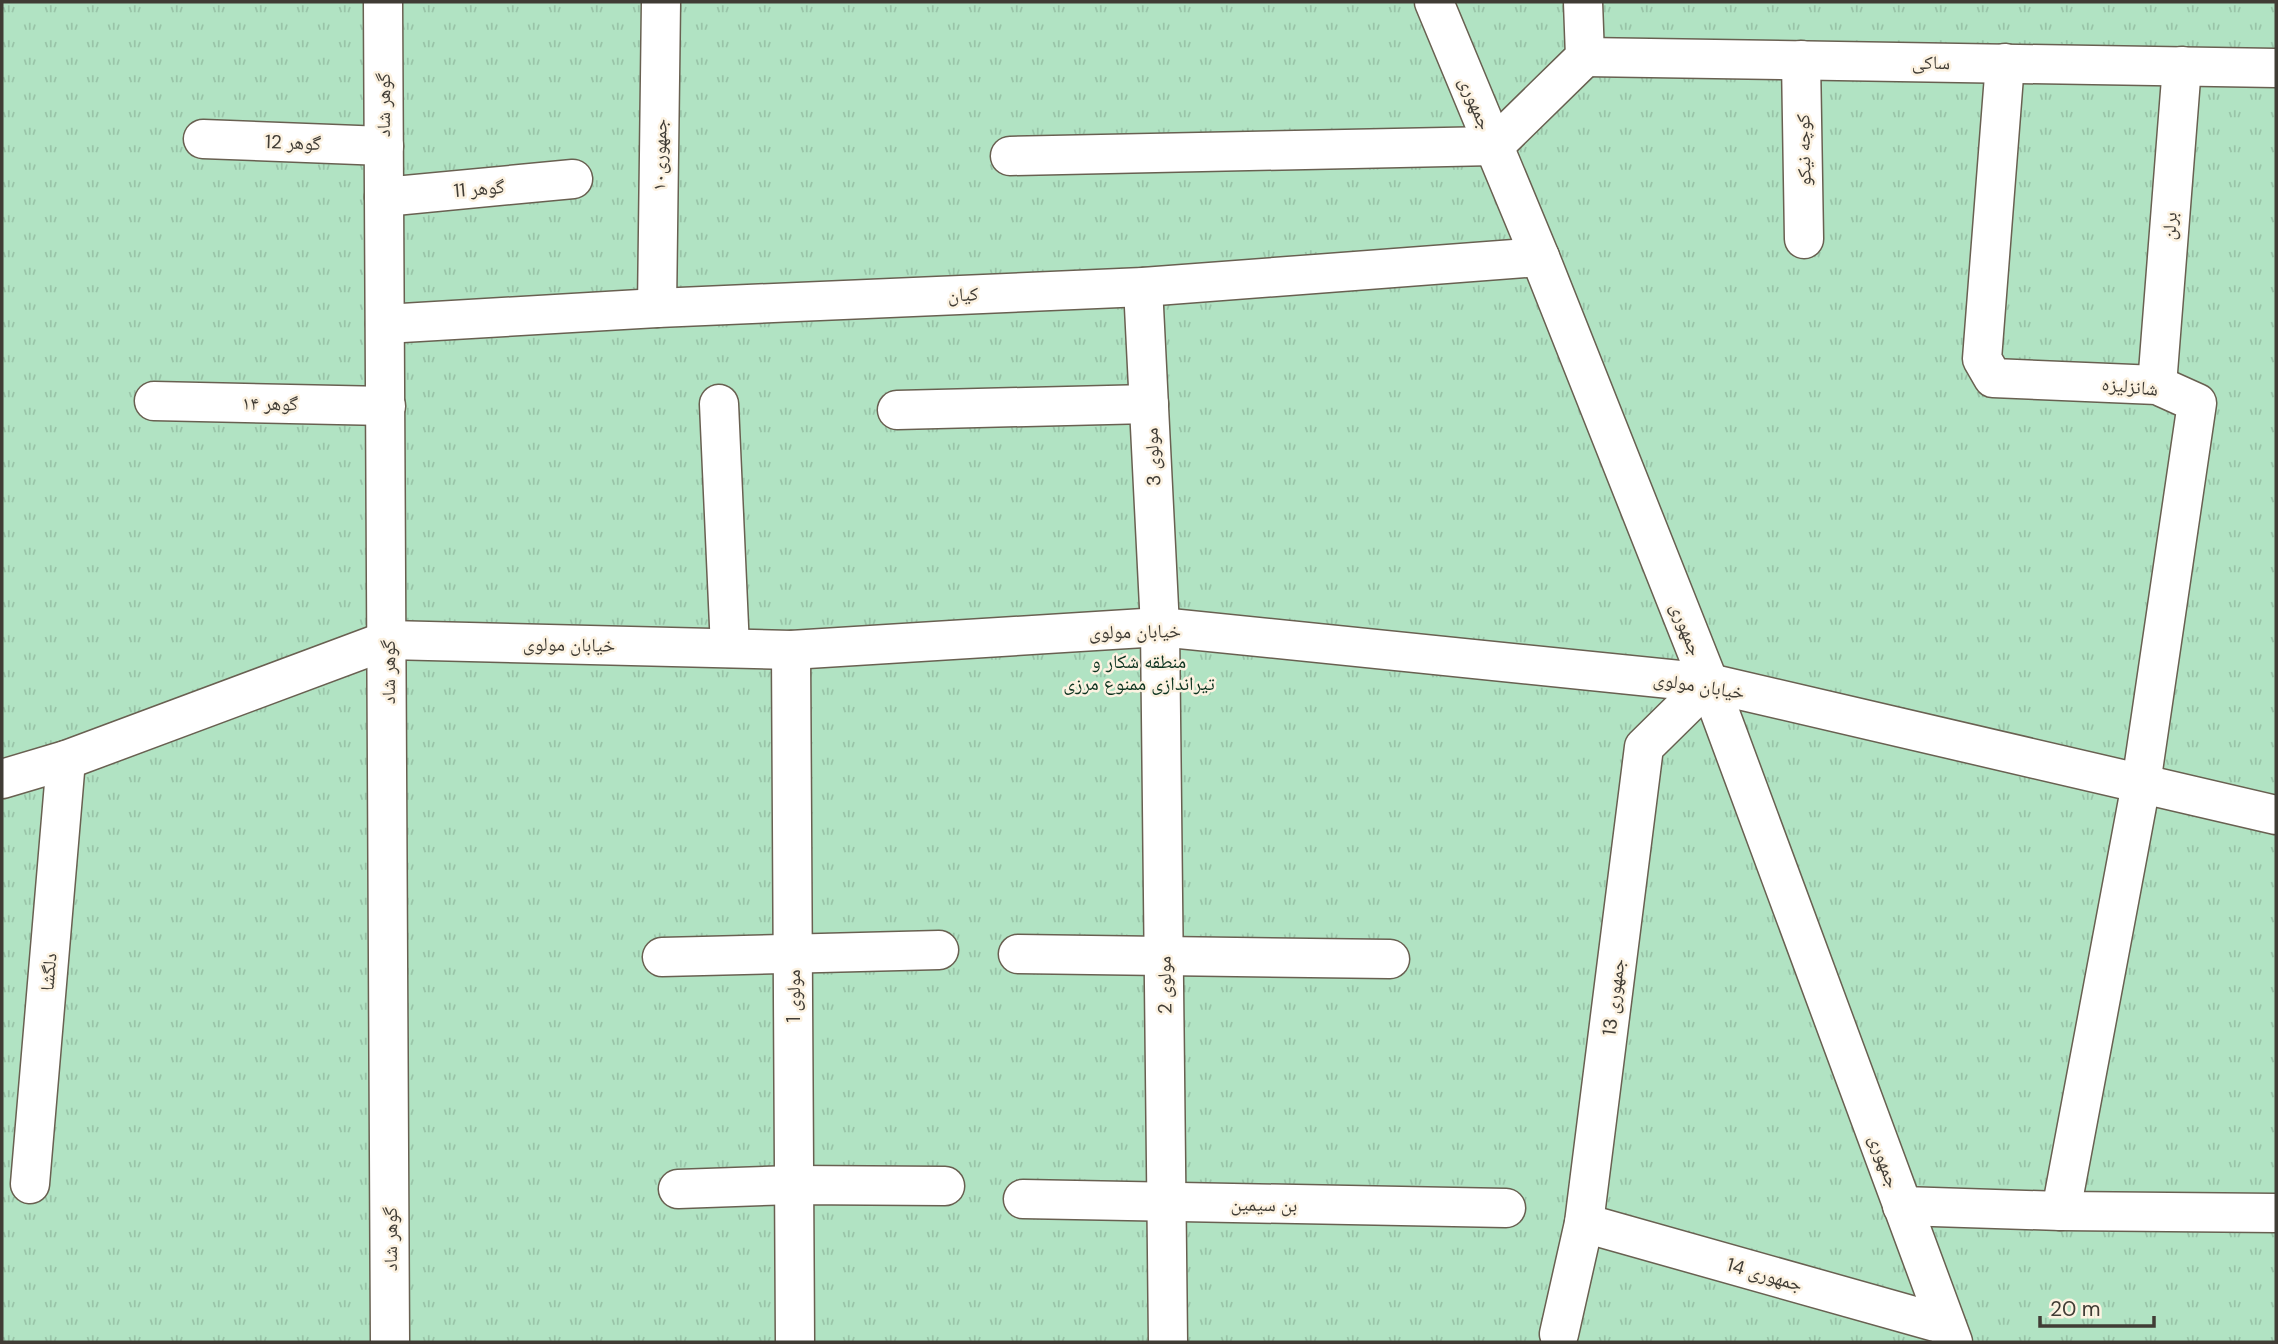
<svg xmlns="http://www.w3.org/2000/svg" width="2278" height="1344" viewBox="0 0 2278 1344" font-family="'DM Sans','Noto Naskh Arabic',sans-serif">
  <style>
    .grass { fill: url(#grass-tufts) }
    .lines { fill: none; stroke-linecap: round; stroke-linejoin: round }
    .minor-casing { stroke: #696051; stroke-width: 41 }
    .major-casing { stroke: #696051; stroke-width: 41 }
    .minor { stroke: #fff; stroke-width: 38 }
    .major { stroke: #fff; stroke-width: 38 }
    .labels { text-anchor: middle; stroke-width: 5; stroke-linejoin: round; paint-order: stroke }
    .street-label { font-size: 19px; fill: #403c35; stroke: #fcf2e1 }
    .park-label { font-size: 19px; fill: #0b321e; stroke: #fcf2e1 }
  </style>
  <defs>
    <pattern id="grass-tufts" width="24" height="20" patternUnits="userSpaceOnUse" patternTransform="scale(1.75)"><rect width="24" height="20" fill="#b1e3c3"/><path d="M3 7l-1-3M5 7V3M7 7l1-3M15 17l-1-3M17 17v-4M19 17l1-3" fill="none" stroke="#99c4a8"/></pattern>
  </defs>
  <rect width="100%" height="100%" fill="#efe5d4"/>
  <rect class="grass" x="2" y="2" width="2274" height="1340"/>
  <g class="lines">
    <g class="minor-casing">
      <g id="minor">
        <path d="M383,2l7,1340"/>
        <path d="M1434,2l106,255 169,426 244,659"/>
        <path d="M1585,57l691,11"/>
        <path d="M1801,60l3,179"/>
        <path d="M2005,63l-23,296 11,19 164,7 40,18 -56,381 -80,427"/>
        <path d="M203,139l181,7"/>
        <path d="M1010,156l484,-10 91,-89 -2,-55"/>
        <path d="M384,197l189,-18"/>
        <path d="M1143,287l17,340 8,715"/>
        <path d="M657,308l4,-306"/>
        <path d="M385,324l272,-16 486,-21 397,-30"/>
        <path d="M2157,385l25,-319"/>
        <path d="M154,401l232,5"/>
        <path d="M719,404l11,244"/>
        <path d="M897,410l252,-6"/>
        <path d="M791,650l4,692"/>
        <path d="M1018,954l372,5"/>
        <path d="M662,957l277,-7"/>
        <path d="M30,1184l36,-424"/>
        <path d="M678,1189l116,-4 151,1"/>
        <path d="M1023,1199l483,9"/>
        <path d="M1902,1206l159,5 215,2"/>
        <path d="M1584,1223l362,102"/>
        <path d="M1559,1334l25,-111 60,-476 65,-64"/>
      </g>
    </g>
    <g class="major-casing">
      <path id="major" d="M2,779l64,-19 322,-120 403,10 369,-23 549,56 567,132"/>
    </g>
    <use href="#minor" class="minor"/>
    <use href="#major" class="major"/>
  </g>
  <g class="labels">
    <g class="street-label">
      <text transform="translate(1931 62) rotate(1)" y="7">ساکی</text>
      <text transform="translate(1476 103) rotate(67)" y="7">جمهوری</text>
      <text transform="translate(383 105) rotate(-90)" y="7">گوهر شاد</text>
      <text transform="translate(293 142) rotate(2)" y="7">گوهر 12</text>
      <text transform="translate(1803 150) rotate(-91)" y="7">کوچه نیکو</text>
      <text transform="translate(659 155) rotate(-89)" y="7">جمهوری۱۰</text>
      <text transform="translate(479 188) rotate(-5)" y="7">گوهر 11</text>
      <text transform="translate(2169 226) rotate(-86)" y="7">برلن</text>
      <text transform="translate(963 294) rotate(-3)" y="7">کیان</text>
      <text transform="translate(2130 386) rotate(6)" y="7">شانزلیزه</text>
      <text transform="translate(270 403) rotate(1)" y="7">گوهر ۱۴</text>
      <text transform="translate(1152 457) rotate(-93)" y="7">مولوی 3</text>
      <text transform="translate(1687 629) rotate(68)" y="7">جمهوری</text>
      <text transform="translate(1135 631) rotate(-1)" y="7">خیابان مولوی</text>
      <text transform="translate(569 644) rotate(1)" y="7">خیابان مولوی</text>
      <text transform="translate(388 672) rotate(-90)" y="7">گوهر شاد</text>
      <text transform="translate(1699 685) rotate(9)" y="7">خیابان مولوی</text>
      <text transform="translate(48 972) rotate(-85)" y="7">دلگشا</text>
      <text transform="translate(1164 985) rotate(-91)" y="7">مولوی 2</text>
      <text transform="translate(793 996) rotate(-90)" y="7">مولوی 1</text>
      <text transform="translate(1613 997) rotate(-83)" y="7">جمهوری 13</text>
      <text transform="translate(1885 1161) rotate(70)" y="7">جمهوری</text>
      <text transform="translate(1264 1204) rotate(1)" y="7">بن سیمین</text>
      <text transform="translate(390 1239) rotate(-90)" y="7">گوهر شاد</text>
      <text transform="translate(1765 1274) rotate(16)" y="7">جمهوری 14</text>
    </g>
    <g class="park-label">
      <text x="1139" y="668">منطقه شکار و<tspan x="1139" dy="22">تیراندازی ممنوع مرزی</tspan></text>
    </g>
  </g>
  <rect width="2278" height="1344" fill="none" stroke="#403c35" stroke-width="7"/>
  <path d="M2040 1316v10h114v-10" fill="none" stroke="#403c35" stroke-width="3.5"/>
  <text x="2050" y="1316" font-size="21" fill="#403c35" stroke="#fcf2e1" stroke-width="5" paint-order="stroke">20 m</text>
</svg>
